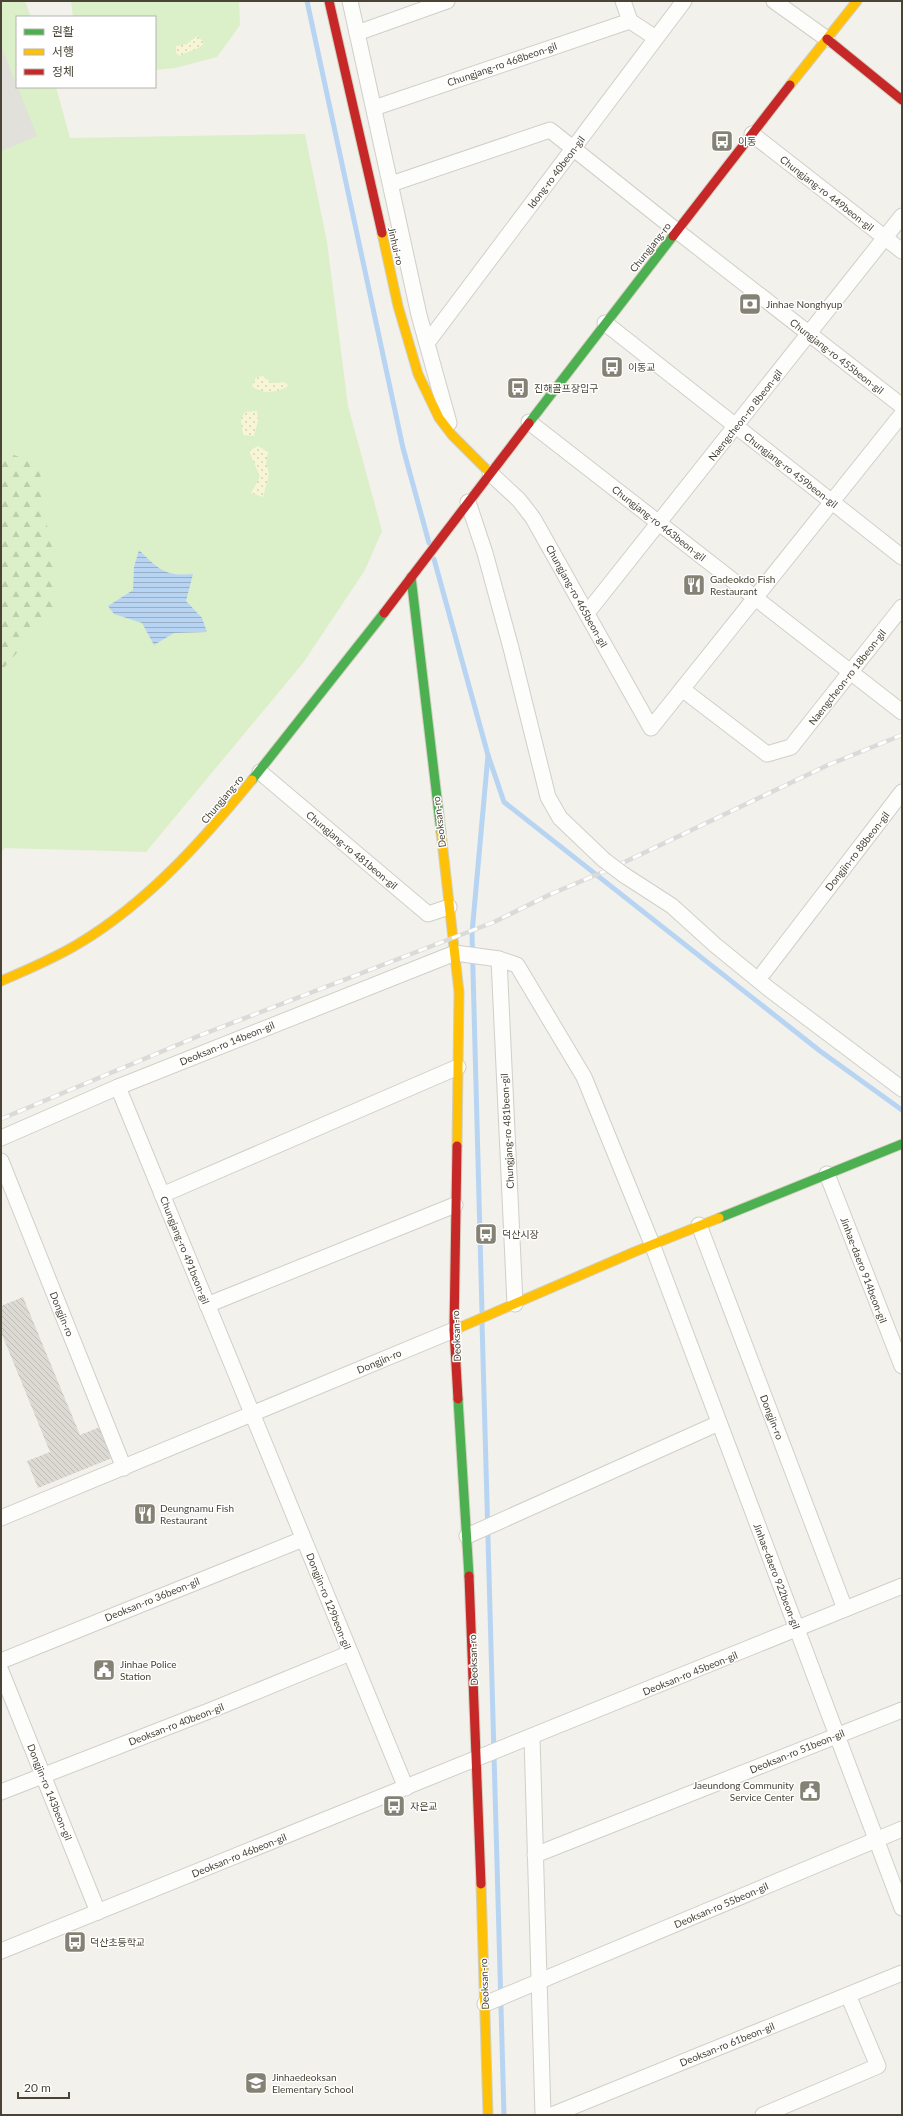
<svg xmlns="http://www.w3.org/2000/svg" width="903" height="2116" viewBox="0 0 903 2116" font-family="Lato,'Noto Sans KR',sans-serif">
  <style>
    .green { fill: #dbefc9 }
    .forest { fill: url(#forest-firs) }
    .sand { fill: url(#sand-dots) }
    .parking { fill: #e1e0da }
    .water { fill: url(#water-rules) }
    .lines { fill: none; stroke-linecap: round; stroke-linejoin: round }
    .stream { stroke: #b8d4f3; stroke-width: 5 }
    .building { fill: url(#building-back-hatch) }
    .street-casing { stroke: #d0cfc8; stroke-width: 17 }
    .fast-casing { stroke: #d2d0c1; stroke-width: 11 }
    .slow-casing { stroke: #d2d0c1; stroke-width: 11 }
    .jam-casing { stroke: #d2d0c1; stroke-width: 11 }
    .street { stroke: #fdfdfc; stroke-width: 15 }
    .fast { stroke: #4caf50; stroke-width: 9 }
    .slow { stroke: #ffc107; stroke-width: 9 }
    .jam { stroke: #c62828; stroke-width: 9 }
    .rail-casing { stroke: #dadad9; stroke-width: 4.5 }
    .rail { stroke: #fff; stroke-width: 3; stroke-dasharray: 9; stroke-linecap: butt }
    .street-bridge-casing { stroke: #d0cfc8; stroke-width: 17; stroke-linecap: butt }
    .street-bridge { stroke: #fdfdfc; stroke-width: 15 }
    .labels { text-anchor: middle; stroke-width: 3; stroke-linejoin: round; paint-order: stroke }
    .street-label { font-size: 10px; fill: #494436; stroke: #fff }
    .poi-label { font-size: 10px; fill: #494436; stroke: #fff; text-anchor: start }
  </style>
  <defs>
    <pattern id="forest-firs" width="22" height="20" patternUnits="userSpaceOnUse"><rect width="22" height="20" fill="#dbefc9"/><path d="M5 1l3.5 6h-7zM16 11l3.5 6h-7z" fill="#bdcead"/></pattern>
    <pattern id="sand-dots" width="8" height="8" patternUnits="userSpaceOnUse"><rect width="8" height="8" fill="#f8f5d4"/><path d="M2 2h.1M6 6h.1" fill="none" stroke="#d6d3b7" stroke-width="1.8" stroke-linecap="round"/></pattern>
    <pattern id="water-rules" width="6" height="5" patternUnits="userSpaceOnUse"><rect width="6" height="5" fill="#b8d4f3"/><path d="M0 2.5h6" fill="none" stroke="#98aec6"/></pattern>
    <pattern id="building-back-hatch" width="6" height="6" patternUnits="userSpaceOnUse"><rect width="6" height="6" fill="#dcdad3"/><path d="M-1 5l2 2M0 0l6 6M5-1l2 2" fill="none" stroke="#bebcb6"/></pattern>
  </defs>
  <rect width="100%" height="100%" fill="#f2f1eb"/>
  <g class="green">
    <path d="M1,1h24l6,16h-14v70h39l14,51 235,-4 22,108 21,164 34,125 -17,39 -62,93 -157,189 -141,-4 -4,4z"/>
    <path d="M71,1h168l1,24 -23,32 -42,11 -20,2v-53h-82z"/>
  </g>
  <path class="forest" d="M1,450l39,15 2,38 14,62 1,42 -56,64z"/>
  <g class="sand">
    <path d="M197,36l7,6c-4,9 -16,8 -24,14l-4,-3v-7l11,-2z"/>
    <path d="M263,376l8,7 15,-1 2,4c-11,7 -26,9 -36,0l4,-9z"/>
    <path d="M257,411l1,10 -4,15 -11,-1 -2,-16 4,-7z"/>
    <path d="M258,446l10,6 -2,11 3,11 -6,23 -12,-4 9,-16 -11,-26z"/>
  </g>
  <path class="parking" d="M1,46l36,90 -36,15z"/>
  <path class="water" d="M139,550c19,19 27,27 54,24l-7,27 16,17 5,14 -33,1 -20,12 -12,-22 -28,-9 -6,-8 25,-16 1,-23z"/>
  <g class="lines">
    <g class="stream">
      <path d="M307,1l96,447 26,95"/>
      <path d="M434,559l54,196 16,47 316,249 82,59"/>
      <path d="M482,1312l-10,-379 16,-178"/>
      <path d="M482,1322l22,793"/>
    </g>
  </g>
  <path class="building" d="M23,1297l57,138 20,-8 12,31 -74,30 -11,-27 23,-9 -49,-120v-26z"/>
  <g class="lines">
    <g class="street-casing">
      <g id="street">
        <path d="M350,1l69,314 30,108"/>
        <path d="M623,1l7,20 26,17"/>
        <path d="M774,1l53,38"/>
        <path d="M357,33l90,-32"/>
        <path d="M374,108l256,-87"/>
        <path d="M752,134l150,117"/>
        <path d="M391,184l159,-54 127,101 225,175"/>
        <path d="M605,323l297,234"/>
        <path d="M427,343l257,-342"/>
        <path d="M529,422l373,290"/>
        <path d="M490,473l29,27 14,18 118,210 251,-314"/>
        <path d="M468,502l17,51 26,95 37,149 12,21 44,42"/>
        <path d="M587,613l315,-397"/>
        <path d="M682,689l85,65 24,-7 111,-140"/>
        <path d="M260,772l168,142 21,-7"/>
        <path d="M624,875l48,31 43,39 54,44 133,100"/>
        <path d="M499,959l16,345"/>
        <path d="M764,972l138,-180"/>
        <path d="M118,1087l288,701"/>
        <path d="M1,1138l117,-51 337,-134 44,6 18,6 67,112 68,167 250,664"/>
        <path d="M1,1161l123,307"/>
        <path d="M827,1174l75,192"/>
        <path d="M162,1195l296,-128"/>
        <path d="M699,1225l146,384"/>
        <path d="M207,1305l248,-100"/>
        <path d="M1,1518l453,-188"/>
        <path d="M467,1536l252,-113"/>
        <path d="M1,1661l302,-122"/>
        <path d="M1,1671l97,241"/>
        <path d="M532,1737l11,378"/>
        <path d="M1,1792l213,-83 136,-56"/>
        <path d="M535,1855l367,-145"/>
        <path d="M1,1951l901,-365"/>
        <path d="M485,2004l417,-175"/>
        <path d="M552,2115l350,-142"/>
        <path d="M763,2115l115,-49 -30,-71"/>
      </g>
    </g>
    <g class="fast-casing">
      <g id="fast">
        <path d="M529,423l144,-187"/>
        <path d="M411,577l30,255"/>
        <path d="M252,780l132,-167"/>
        <path d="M719,1218l183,-74"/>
        <path d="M458,1399l11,177"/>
      </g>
    </g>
    <g class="slow-casing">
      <g id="slow">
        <path d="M790,85l67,-84"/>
        <path d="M382,233l16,73 20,68 21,44 13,17 38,38"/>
        <path d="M441,832l18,160 -2,154"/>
        <path d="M1,981c26,-11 52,-22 77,-37 69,-41 124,-103 174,-164"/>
        <path d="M454,1330l180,-78 85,-34"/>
        <path d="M481,1884l7,231"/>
      </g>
    </g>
    <g class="jam-casing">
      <g id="jam">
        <path d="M329,1l53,232"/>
        <path d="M827,39l75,61"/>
        <path d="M673,236l117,-151"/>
        <path d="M384,613l145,-190"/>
        <path d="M457,1146l-3,184 4,69"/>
        <path d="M469,1576l12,308"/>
      </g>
    </g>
    <use href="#street" class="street"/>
    <use href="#fast" class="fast"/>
    <use href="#slow" class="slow"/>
    <use href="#jam" class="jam"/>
    <g class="rail-casing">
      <path id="rail" d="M1,1119l200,-84 293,-113 57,-28 59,-25 218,-104 74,-30"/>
    </g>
    <use href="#rail" class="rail"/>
    <g class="street-bridge-casing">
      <path id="street-bridge" d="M604,860l20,15"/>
    </g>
    <use href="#street-bridge" class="street-bridge"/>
  </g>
  <defs>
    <g id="bus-square" transform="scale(1.15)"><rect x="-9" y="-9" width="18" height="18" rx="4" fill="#848175" stroke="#fff"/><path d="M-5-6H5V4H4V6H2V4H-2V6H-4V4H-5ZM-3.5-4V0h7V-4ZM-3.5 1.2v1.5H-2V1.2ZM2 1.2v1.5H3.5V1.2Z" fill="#fff"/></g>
    <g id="bank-square" transform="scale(1.15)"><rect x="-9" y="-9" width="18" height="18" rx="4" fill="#848175" stroke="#fff"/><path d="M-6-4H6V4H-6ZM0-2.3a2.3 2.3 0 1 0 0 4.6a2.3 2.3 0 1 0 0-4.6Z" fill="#fff"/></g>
    <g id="restaurant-square" transform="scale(1.15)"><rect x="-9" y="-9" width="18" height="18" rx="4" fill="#848175" stroke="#fff"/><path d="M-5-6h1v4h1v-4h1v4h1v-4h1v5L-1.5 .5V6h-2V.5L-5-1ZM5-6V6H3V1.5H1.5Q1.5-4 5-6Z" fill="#fff"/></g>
    <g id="civic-square" transform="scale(1.15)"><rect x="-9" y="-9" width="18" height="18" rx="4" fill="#848175" stroke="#fff"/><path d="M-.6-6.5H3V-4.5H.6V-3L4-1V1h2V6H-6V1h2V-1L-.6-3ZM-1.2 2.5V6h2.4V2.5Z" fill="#fff"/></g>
    <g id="school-square" transform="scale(1.15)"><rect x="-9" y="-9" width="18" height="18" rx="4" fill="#848175" stroke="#fff"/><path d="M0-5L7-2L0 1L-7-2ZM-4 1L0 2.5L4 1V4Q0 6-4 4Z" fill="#fff"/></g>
  </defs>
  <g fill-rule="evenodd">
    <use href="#bus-square" x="722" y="141"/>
    <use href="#bank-square" x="750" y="304"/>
    <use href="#bus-square" x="612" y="367"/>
    <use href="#bus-square" x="518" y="388"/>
    <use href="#restaurant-square" x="694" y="585"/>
    <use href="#bus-square" x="486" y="1234"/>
    <use href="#restaurant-square" x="145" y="1514"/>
    <use href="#civic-square" x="104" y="1670"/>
    <use href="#civic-square" x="810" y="1791"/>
    <use href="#bus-square" x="394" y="1806"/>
    <use href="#bus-square" x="75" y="1942"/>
    <use href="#school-square" x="256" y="2083"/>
  </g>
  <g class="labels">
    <g class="street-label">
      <text transform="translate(502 64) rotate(-19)" y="4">Chungjang-ro 468beon-gil</text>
      <text transform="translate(556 172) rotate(-53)" y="4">Idong-ro 40beon-gil</text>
      <text transform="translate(827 193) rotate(38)" y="4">Chungjang-ro 449beon-gil</text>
      <text transform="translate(396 246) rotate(77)" y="4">Jinhui-ro</text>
      <text transform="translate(650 247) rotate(-52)" y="4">Chungjang-ro</text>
      <text transform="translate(837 356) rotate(38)" y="4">Chungjang-ro 455beon-gil</text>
      <text transform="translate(745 415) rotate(-52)" y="4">Naengcheon-ro 8beon-gil</text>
      <text transform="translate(791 470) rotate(38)" y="4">Chungjang-ro 459beon-gil</text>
      <text transform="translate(659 523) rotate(38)" y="4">Chungjang-ro 463beon-gil</text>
      <text transform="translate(577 596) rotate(61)" y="4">Chungjang-ro 465beon-gil</text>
      <text transform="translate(847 677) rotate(-52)" y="4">Naengcheon-ro 18beon-gil</text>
      <text transform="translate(222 799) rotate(-50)" y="4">Chungjang-ro</text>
      <text transform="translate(439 822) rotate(-97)" y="4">Deoksan-ro</text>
      <text transform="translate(352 850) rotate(40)" y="4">Chungjang-ro 481beon-gil</text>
      <text transform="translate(857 851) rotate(-52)" y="4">Dongjin-ro 88beon-gil</text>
      <text transform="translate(227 1043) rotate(-22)" y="4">Deoksan-ro 14beon-gil</text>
      <text transform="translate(507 1131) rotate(-93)" y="4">Chungjang-ro 481beon-gil</text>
      <text transform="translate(185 1250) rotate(68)" y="4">Chungjang-ro 491beon-gil</text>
      <text transform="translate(864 1270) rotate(69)" y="4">Jinhae-daero 914beon-gil</text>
      <text transform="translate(62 1314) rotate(68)" y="4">Dongjin-ro</text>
      <text transform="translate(456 1336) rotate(-92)" y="4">Deoksan-ro</text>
      <text transform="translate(379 1361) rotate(-23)" y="4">Dongjin-ro</text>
      <text transform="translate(772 1417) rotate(69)" y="4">Dongjin-ro</text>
      <text transform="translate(777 1576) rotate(69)" y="4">Jinhae-daero 922beon-gil</text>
      <text transform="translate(152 1599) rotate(-22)" y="4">Deoksan-ro 36beon-gil</text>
      <text transform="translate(329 1601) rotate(68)" y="4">Dongjin-ro 129beon-gil</text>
      <text transform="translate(473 1660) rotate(-92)" y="4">Deoksan-ro</text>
      <text transform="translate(690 1673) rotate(-22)" y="4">Deoksan-ro 45beon-gil</text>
      <text transform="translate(176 1724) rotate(-21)" y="4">Deoksan-ro 40beon-gil</text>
      <text transform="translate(797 1751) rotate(-22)" y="4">Deoksan-ro 51beon-gil</text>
      <text transform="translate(50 1792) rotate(68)" y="4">Dongjin-ro 143beon-gil</text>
      <text transform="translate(239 1855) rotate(-22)" y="4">Deoksan-ro 46beon-gil</text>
      <text transform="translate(721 1905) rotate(-23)" y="4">Deoksan-ro 55beon-gil</text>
      <text transform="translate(484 1984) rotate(-92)" y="4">Deoksan-ro</text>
      <text transform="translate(727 2044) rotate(-22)" y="4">Deoksan-ro 61beon-gil</text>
    </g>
    <g class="poi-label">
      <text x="738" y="145">이동</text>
      <text x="766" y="308">Jinhae Nonghyup</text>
      <text x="628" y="371">이동교</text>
      <text x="534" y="392">진해골프장입구</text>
      <text x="710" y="583">Gadeokdo Fish<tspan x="710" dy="12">Restaurant</tspan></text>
      <text x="502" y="1238">덕산시장</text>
      <text x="160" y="1512">Deungnamu Fish<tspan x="160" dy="12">Restaurant</tspan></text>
      <text x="120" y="1668">Jinhae Police<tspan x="120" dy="12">Station</tspan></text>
      <text x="794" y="1789" text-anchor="end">Jaeundong Community<tspan x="794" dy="12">Service Center</tspan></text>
      <text x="410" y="1810">자은교</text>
      <text x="90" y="1946">덕산초등학교</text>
      <text x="272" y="2081">Jinhaedeoksan<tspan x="272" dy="12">Elementary School</tspan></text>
    </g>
  </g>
  <rect width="903" height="2116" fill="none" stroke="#494436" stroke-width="4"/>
  <rect x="16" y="16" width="140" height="72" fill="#ffffff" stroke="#b6b4af"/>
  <rect x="24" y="29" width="20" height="6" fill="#4caf50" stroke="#b6b4af"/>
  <text x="52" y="36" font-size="12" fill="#494436">원활</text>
  <rect x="24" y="49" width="20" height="6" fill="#ffc107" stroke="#b6b4af"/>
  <text x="52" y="56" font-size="12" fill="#494436">서행</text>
  <rect x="24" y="69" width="20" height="6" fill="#c62828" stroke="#b6b4af"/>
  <text x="52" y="76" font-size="12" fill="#494436">정체</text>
  <path d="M18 2092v6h51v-6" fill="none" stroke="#494436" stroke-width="2"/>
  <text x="24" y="2092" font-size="12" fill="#494436" stroke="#ffffff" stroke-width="3" paint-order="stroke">20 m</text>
</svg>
